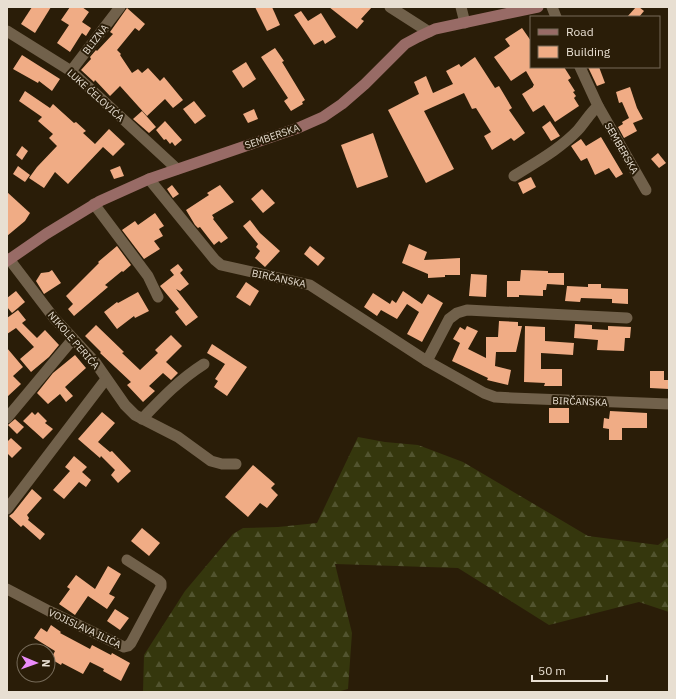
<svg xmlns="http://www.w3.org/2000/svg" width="676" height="699" viewBox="0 0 676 699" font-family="'IBM Plex Sans',sans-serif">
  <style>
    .forest { fill: url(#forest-firs) }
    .building { fill: #f0ac85 }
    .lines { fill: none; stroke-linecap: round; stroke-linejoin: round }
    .minor { stroke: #71614b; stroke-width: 11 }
    .secondary { stroke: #986b66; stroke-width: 11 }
    .labels { text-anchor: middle; stroke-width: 4; stroke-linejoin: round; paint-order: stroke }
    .street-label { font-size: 10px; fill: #e8dfd2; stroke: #2a1d08 }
  </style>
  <defs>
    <pattern id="forest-firs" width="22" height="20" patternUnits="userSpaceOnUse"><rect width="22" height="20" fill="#35370d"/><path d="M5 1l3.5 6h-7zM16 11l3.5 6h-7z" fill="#52542f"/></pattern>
  </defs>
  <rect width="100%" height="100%" fill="#2a1d08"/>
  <path class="forest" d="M358,437l27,5 33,3 45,17 125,74 70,9 11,-8v75l-30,-10 -90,23 -91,-57 -123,-4 17,69 -4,56 -11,3h-194l1,-37 41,-64 48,-57 10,-6 35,-1 39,-4z"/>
  <g class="building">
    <path d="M32,7h19l-16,26 -14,-9z"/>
    <path d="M70,7h12l7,5 -7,10 9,6 -5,8 -4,-3 -12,19 -13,-9 12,-18 -8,-5z"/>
    <path d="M255,7h17l8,18 -13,6z"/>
    <path d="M329,7h43l-11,12 3,2 -7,8z"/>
    <path d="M636,7h3l5,4 -5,6h-12z"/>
    <path d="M127,8l18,16 -6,7 -4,-3 -18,22 4,4 -1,1 12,18 6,-4 4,4 6,-5 12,13 4,-4 19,23 -10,8 -8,-9 -18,17 -27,-30 -10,10 -15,-16 -1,2 -13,-12 10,-11 -1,-2 6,-7 1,1 16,-17 -3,-2z"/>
    <path d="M301,11l7,10 13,-8 15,24 -11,7 -2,-4 -9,5 -20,-30z"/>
    <path d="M522,28l9,13v26h33l7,11 -3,2 7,11 -2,1 3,4 -2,2 5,8 -24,16 -11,-17 -11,7 -11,-18 11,-7v-1l1,-1 -8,-14 -15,10 -17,-24 16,-11 -5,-7z"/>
    <path d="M275,48l9,13 -2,1 23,38 -3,2 1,2 -12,7 -7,-10 4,-3 -27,-41z"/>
    <path d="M22,55l38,24 -8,12 -13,-10 -1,2 -25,-14z"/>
    <path d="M475,57l20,31 4,-2 13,22 -3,2 16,23 -11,8 -3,-3 -19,12 -8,-14 7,-4 -15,-24 -4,1 -8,-16 -40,18 30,58 -28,14 -38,-73 31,-16 -5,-12 12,-6 7,17 20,-9 -7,-13 13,-7 2,3z"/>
    <path d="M246,62l10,17 -13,9 -11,-17z"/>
    <path d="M588,67h11l6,16 -8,3z"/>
    <path d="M630,87l7,21 6,11 -10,4 4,8 -13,7 -6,-11 5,-3 -1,-2 7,-4 -7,-16 -3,1 -3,-11z"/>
    <path d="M25,91l25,17 3,-4 21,19 2,-1 10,9 -3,2 12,11 14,-15 16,15 -12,12 -10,-9 -35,37 -13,-12 -11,16 -15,-10 8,-11 20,-21 -8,-8 4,-4 -15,-13 4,-4 -23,-16z"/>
    <path d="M194,101l12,15 -11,8 -12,-15z"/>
    <path d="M254,109l4,10 -10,4 -5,-9z"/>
    <path d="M142,111l14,16 -7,6 -16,-14z"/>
    <path d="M165,121l17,19 -7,6 -3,-4 -2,2 -4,-5 -2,1 -8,-10z"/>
    <path d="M550,121l10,15 -9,5 -9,-14z"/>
    <path d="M373,133l15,44 -31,11 -16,-43z"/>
    <path d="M601,137l22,37 -7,4 -7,-10 -14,7 -8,-17 -6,3 -10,-15 10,-7 5,7z"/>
    <path d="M22,146l6,5 -6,9 -6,-5z"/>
    <path d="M658,153l8,10 -7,5 -8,-9z"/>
    <path d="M18,166l12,9 -5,7 -12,-8z"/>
    <path d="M120,166l4,10 -10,3 -4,-9z"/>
    <path d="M531,177l5,10 -13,7 -5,-11z"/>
    <path d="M172,185l7,9 -6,4 -6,-9z"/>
    <path d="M220,185l14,17 -22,13 2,3 -1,1 15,19 -7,5 -2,-2 -5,4 -14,-18 -2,1 -3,-3 -9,-15 23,-15 -2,-2z"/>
    <path d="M262,189l13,14 -12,10 -12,-14z"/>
    <path d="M7,192l23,21 -5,8 -18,15z"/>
    <path d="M155,213l9,13 -5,3 4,7 -9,5 6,8 -16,10 -22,-29 13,-9 3,4z"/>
    <path d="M250,220l10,13 20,18 -15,16 -10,-9 5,-7 -4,-4 2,-3 -15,-18z"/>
    <path d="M409,244l18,8 -3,8 36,-2v17h-15v2l-17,1v-4l-26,-11z"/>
    <path d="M117,246l14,19 -8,7 -1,-1 -17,14 3,2 -34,29 -6,-7 5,-5 -7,-8 33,-33 -1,-1z"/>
    <path d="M310,246l15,12 -7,8 -14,-12z"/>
    <path d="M178,264l5,6 -3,3 9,11 -9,7 -4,-2 22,28 -12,9 -11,-14 4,-3 -19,-23 14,-11 -4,-5z"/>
    <path d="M52,270l9,13 -17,11 -8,-13 5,-8 8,-1z"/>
    <path d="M521,270l27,1v2h16v12l-17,-1 -1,6h-3v6l-24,-1v2h-12v-16h13z"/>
    <path d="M471,274l16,1 -1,22 -17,-1z"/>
    <path d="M246,282l13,9 -9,15 -14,-9z"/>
    <path d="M588,284h13v4l27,1v15l-16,-1v-4l-31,-1 -1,4 -15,-1 2,-15 21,1z"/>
    <path d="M16,291l9,11 -13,11 -5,-6v-9z"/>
    <path d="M403,291l19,13 6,-10 15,9 -21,39 -15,-8 12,-22 -12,-8 -10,15 -16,-9 -4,6 -13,-9 9,-14 17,11 2,-4 4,3z"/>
    <path d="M138,292l11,19 -14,7 -1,-2 -17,13 -13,-17 13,-10 1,1z"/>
    <path d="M18,310l8,10 -4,3 15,15 8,-8 14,15 -10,12 -18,15 -11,-13 14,-12 -18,-19 -9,6v-16z"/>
    <path d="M499,321l19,1v4h4l-6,26h-20l-1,14 16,4 -3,15 -21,-5 1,-2 -36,-17 8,-18 -7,-4 7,-12 5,3 2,-4 11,5 -10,18 18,9v-21h12z"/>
    <path d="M575,324l17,1v4l16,1v-4l23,1 -1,11h-5l-1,13 -27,-1 1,-10 -24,-2z"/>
    <path d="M96,325l28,27 -2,1 18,17 18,-17 -3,-3 16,-15 11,11 -16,16 12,11 -7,7 -8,-7 -14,13 6,5 -12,11 -16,-17 4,-3 -31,-29 1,-1 -16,-16z"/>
    <path d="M525,326l20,1v14l29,2 -1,12 -32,-2v16h21v17h-18l1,-3 -21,-1z"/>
    <path d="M212,344l35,23 -20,29 -13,-9 4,-6 -3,-2 10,-15 -18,-11z"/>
    <path d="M7,348l16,19 -10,9 8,8 -14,13z"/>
    <path d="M75,355l11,13 -21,19 8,9 -7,6 -6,-8 -12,10 -11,-11 16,-20z"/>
    <path d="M650,371h14v9h5v9l-19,-1z"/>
    <rect x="549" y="408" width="20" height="15"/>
    <path d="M610,411l37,2v15h-25v12h-13v-11l-6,-1 1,-10 5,1z"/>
    <path d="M32,412l3,3 3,-3 9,9 -2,2 8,6 -10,10 -20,-18z"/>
    <path d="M102,412l13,11 -17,19 12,10 2,-1 19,20 -13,12 -7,-8 4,-5 -14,-14 -1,2 -22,-19z"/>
    <path d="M15,419l9,8 -7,7 -9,-9z"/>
    <path d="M11,438l11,10 -10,10 -5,-5v-11z"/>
    <path d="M74,456l13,11 -5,5 9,8 -5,7 -7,-5 -15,17 -11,-9 17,-19 -5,-4z"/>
    <path d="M253,465l22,19 -4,4 7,7 -11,13 -7,-5 -12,14 -23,-20z"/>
    <path d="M32,489l10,9 -15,17 2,3 -1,2 17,14 -5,6 -17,-15 -2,2 -12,-11 4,-3z"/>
    <path d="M142,528l18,15 -11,13 -18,-15z"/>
    <path d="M108,566l13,8 -12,20 6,3 -8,12 -19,-13 -13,19 -16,-11 11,-15 -3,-2 9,-12 19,14z"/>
    <path d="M115,609l14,9 -9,12 -13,-9z"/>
    <path d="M51,625l10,7 -1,1 30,16 2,-4 19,10 1,-2 18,10 -9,18 -18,-10 1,-2 -14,-7 -7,12 -21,-11 -1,2 -10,-6 4,-8 -21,-13 7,-10 6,4z"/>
  </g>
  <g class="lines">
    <g class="minor">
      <path d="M390,7l39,25"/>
      <path d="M461,7l4,16"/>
      <path d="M552,7l4,10"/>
      <path d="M7,31l64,40 106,98"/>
      <path d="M71,71l49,-64"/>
      <path d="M598,106l48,84"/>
      <path d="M514,176c22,-14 46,-27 64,-46 7,-8 12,-17 20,-24l-18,-39"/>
      <path d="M149,179l66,81 6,5 89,20 117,76 57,32 11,4 17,1 157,6"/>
      <path d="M94,204l54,72 10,21"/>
      <path d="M9,259l45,59 41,44 30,43 10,10 43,22 33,24 11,3h14"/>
      <path d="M427,361l22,-42 8,-6 10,-3 160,8"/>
      <path d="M7,418l66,-79"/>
      <path d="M142,419c20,-21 37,-39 62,-55"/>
      <path d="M7,509l99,-130"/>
      <path d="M7,589l42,22 75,36 4,-1 3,-3 30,-56v-4l-3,-3 -31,-20"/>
    </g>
    <path class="secondary" d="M7,261l39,-27 54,-33 49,-22 149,-51 25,-11 19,-13 23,-20 40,-40 13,-7 17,-8 103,-22"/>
  </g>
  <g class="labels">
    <g class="street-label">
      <text transform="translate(95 39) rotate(-52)" y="4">BLIZNA</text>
      <text transform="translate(96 95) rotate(42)" y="4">LUKE ĆELOVIĆA</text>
      <text transform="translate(272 136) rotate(-19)" y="4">SEMBERSKA</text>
      <text transform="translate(622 148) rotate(60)" y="4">SEMBERSKA</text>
      <text transform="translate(279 278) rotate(12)" y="4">BIRČANSKA</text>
      <text transform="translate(74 340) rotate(49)" y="4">NIKOLE PERIĆA</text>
      <text transform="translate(580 401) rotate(2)" y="4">BIRČANSKA</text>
      <text transform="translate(85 628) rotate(25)" y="4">VOJISLAVA ILIĆA</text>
    </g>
  </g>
  <rect width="676" height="699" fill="none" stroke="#e8dfd2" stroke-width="16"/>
  <rect x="530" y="16" width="130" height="52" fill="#2a1d08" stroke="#766b59"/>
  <rect x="538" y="29" width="20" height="6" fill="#986b66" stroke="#766b59"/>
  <text x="566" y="36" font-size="12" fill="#e8dfd2">Road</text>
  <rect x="538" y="46" width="20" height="12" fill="#f0ac85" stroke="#766b59"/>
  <text x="566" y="56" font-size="12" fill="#e8dfd2">Building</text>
  <g transform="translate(36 663) rotate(92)"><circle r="19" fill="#2a1d08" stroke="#766b59"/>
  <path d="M0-3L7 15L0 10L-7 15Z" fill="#ec8cfb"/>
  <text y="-6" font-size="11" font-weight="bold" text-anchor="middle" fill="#e8dfd2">N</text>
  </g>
  <path d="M532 675v6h75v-6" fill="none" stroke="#e8dfd2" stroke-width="2"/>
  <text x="538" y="675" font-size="12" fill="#e8dfd2" stroke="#2a1d08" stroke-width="3" paint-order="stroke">50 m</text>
</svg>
